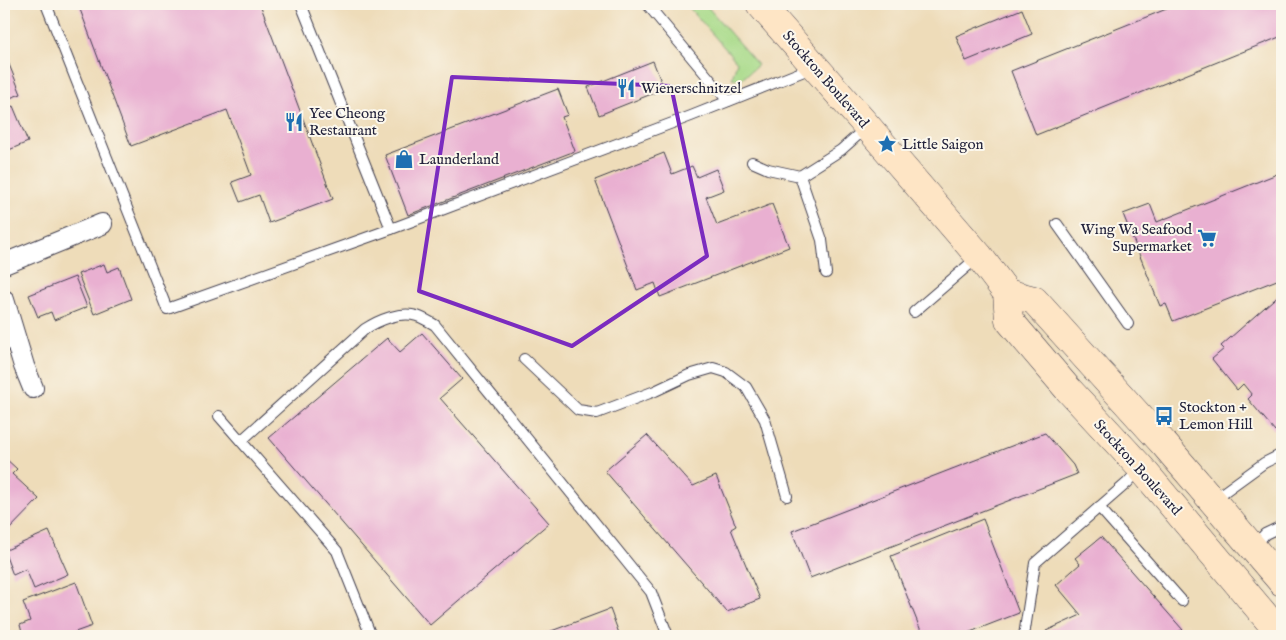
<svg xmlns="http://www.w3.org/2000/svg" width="1286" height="640" viewBox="0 0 1286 640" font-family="'IM FELL English',serif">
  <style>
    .green { fill: #a8da89; stroke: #657e62 }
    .building { fill: #e9b0d1 }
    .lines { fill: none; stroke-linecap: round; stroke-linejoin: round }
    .lane-casing { stroke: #413e4e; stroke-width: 12 }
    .street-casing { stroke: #413e4e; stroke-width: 22 }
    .secondary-casing { stroke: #413e4e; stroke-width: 29 }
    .lane { stroke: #fff; stroke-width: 10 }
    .street { stroke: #fff; stroke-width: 20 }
    .secondary { stroke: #fee5c5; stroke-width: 28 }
    .marked { fill: none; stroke: #7b2cbf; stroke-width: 4; stroke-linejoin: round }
    .labels { text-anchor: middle; stroke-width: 4; stroke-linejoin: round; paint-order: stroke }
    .street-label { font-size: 15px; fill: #22223b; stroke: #fbf7ec }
    .poi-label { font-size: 15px; fill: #22223b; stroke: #fbf7ec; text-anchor: start }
  </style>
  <rect width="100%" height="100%" fill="#fbf7ec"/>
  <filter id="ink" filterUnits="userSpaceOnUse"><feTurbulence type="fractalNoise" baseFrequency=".02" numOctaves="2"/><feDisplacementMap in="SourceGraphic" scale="10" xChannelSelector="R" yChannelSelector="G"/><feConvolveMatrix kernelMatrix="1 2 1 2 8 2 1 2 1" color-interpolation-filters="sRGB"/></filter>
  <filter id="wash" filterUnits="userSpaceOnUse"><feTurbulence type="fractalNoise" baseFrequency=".0096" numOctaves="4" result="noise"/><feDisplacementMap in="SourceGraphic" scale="20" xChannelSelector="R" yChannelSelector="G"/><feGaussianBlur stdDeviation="1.12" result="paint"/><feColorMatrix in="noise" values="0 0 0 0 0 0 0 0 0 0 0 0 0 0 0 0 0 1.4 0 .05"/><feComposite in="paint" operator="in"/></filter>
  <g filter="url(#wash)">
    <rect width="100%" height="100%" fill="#eedcb9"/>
    <path class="green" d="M686,4h19l53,61 -17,15 -9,-2 5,-16z"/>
    <g id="blocks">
      <g class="building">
        <path d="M78,4h182l73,195 -64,24 -10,-28 -19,7 -8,-20 19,-7 -24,-65 -96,36z"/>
        <path d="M1179,4h103v32l-246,99 -25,-64z"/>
        <path d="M1022,9l10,25 -66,27 -10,-25z"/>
        <path d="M4,52l17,42 -17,6z"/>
        <path d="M653,61l11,28 -65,26 -11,-28z"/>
        <path d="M558,89l10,26 -6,2 13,34 -167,64 -23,-60z"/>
        <path d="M13,106l15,36 -24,10v-43z"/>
        <path d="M664,153l8,21 20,-8 5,11 19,-8 8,21 -18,7 11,28 55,-21 17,43 -129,50 -5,-14 -18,7 -42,-110z"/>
        <path d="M1282,172v106l-109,43 -7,-17 -6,2 -37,-92 27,-10 7,18z"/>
        <path d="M104,264l3,8 12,-5 12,32 -37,15 -16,-40z"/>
        <path d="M75,277l12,30 -33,13 -3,-8 -13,5 -9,-22z"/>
        <path d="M1282,292v131l-7,8 -27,-32 4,-4 -9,-11 -6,6 -25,-31 12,-10 -3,-3z"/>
        <path d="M422,333l40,46 -22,19 109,125 -119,102 -161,-187 118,-100 13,14z"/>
        <path d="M1045,433l28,32 4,9 -267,104 -18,-47z"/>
        <path d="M647,435l46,51 23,-10 20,50 -5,3 29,70 -33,13 -122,-141z"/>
        <path d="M4,457l13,12 -5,5 27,25 -35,36z"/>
        <path d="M983,519l36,94 -59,23h-37l-32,-80z"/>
        <path d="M49,531l19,43 -34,15 -8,-20 -13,6 -9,-24z"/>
        <path d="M1101,537l82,93 -18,6h-117l-2,-5 35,-16 -25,-30 24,-21 -5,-6z"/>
        <path d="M76,582l16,44 -28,10h-41l-3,-11 10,-4 -7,-19z"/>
        <path d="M610,609l10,27h-82z"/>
      </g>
    </g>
  </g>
  <g filter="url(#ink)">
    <use href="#blocks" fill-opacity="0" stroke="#413e4e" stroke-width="1"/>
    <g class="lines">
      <g class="lane-casing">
        <g id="lane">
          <path d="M46,4l121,305 224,-80 300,-113 123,-49"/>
          <path d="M301,4l90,225"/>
          <path d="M647,4l81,97"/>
          <path d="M771,16l15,-12"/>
          <path d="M752,162l16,7 32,7"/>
          <path d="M1057,224l71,100"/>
          <path d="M826,273l-4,-33 -22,-64 41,-26 26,-23"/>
          <path d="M914,312l64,-55"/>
          <path d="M524,359l54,51 19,3 58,-22 34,-16 24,-7 13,4 20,15 19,33 22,76"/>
          <path d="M219,416l118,135 34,85"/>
          <path d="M241,441l124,-112c14,-9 35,-18 52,-13 6,2 13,6 18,9l216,267 17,44"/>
          <path d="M1213,500l51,-37 18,-9"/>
          <path d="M1099,507l83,94"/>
          <path d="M1253,548l12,-14 17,-8"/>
          <path d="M1024,636l11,-73 92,-80 14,-15"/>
        </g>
      </g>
      <g class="street-casing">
        <g id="street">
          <path d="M4,264l98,-40"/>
          <path d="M4,300l20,66 9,22"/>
        </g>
      </g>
      <g class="secondary-casing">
        <g id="secondary">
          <path d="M760,4l107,122 112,130 28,37 2,27 58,68 74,80 141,168"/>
          <path d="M1007,293l27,7 130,144 118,138"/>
        </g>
      </g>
      <use href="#lane" class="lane"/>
      <use href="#street" class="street"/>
      <use href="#secondary" class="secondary"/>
    </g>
  </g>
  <path class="marked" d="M452,77l219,9 36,170 -135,90 -153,-55z"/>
  <defs>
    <g id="restaurant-bare" transform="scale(1.5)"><path d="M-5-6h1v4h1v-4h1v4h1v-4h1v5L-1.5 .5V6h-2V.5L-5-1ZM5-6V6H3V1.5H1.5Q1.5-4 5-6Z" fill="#1f6fb2" stroke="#fbf7ec" stroke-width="2.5" paint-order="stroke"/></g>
    <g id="sight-bare" transform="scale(1.5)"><path d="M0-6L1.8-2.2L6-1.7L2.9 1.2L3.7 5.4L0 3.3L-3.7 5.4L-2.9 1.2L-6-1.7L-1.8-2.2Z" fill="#1f6fb2" stroke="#fbf7ec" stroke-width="2.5" paint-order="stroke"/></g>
    <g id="shop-bare" transform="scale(1.5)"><path d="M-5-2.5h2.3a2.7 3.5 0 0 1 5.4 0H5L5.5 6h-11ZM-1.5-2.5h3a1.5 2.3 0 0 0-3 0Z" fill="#1f6fb2" stroke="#fbf7ec" stroke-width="2.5" paint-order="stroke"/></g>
    <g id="supermarket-bare" transform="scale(1.5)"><path d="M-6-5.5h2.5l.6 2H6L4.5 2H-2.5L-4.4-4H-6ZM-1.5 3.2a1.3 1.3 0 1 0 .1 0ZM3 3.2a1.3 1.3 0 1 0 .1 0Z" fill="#1f6fb2" stroke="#fbf7ec" stroke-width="2.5" paint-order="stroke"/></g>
    <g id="bus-bare" transform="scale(1.5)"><path d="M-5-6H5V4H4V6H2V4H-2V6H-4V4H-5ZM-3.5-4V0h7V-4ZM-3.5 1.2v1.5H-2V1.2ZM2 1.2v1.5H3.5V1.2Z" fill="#1f6fb2" stroke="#fbf7ec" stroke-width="2.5" paint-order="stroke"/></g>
  </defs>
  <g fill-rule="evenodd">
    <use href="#restaurant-bare" x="626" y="88"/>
    <use href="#restaurant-bare" x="294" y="122"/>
    <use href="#sight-bare" x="887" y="144"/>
    <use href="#shop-bare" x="404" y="159"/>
    <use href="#supermarket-bare" x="1207" y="238"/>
    <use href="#bus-bare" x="1164" y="416"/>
  </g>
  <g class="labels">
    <g class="street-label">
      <text transform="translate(826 79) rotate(49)" y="5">Stockton Boulevard</text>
      <text transform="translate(1138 467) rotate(48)" y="5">Stockton Boulevard</text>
    </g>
    <g class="poi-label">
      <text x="641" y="93">Wienerschnitzel</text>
      <text x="309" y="118">Yee Cheong<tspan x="309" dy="17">Restaurant</tspan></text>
      <text x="902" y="149">Little Saigon</text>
      <text x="419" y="164">Launderland</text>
      <text x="1192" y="234" text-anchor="end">Wing Wa Seafood<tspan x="1192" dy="17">Supermarket</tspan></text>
      <text x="1179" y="412">Stockton +<tspan x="1179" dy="17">Lemon Hill</tspan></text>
    </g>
  </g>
  <rect width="1286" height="640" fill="none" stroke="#fbf7ec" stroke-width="20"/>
</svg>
